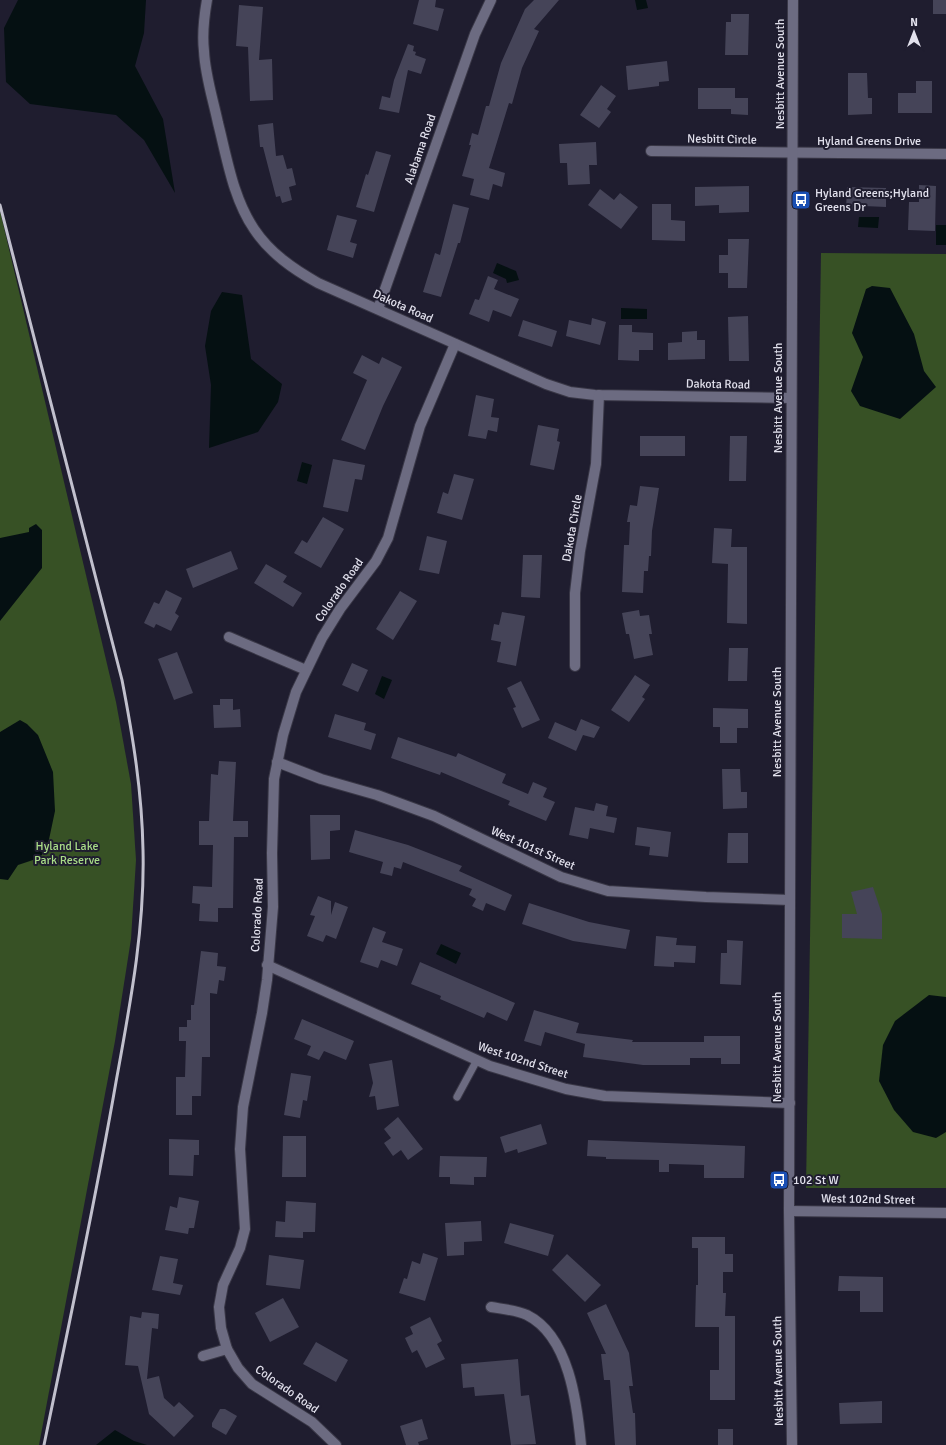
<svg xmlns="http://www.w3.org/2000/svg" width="946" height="1445" viewBox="0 0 946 1445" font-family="Signika,sans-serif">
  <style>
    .green { fill: #375125 }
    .water { fill: #051012 }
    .building { fill: #454458 }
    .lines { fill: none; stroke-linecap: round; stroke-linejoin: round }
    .lane-casing { stroke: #393746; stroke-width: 9 }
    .street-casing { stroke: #393746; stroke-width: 12 }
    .secondary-casing { stroke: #393746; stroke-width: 12 }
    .lane { stroke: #6c6b81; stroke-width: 7 }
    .street { stroke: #6c6b81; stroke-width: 10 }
    .secondary { stroke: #6c6b81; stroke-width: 10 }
    .rail { stroke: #c1c0cd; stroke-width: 3 }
    .labels { text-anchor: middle; stroke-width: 4; stroke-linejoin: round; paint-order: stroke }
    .street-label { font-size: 12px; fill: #e2e1ed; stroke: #1f1d2f }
    .poi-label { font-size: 12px; fill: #e2e1ed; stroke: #1f1d2f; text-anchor: start }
    .park-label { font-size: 12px; fill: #a9dc88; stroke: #1f1d2f }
  </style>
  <rect width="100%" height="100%" fill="#1f1d2f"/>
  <g class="green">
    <path d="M0,211l116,491 15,82 5,76 -5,79 -16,102 -76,404h-39z"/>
    <path d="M821,253l125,1v934h-140z"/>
  </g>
  <g class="water">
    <path d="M18,0h128l-2,33 -9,33 28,53 12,74 -31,-53 -28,-25 -86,-11 -24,-22 -2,-54z"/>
    <path d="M635,0h11l2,8 -11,2z"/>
    <path d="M859,217h20l-1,11 -20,-1z"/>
    <rect x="936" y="225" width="10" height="20"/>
    <path d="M497,263l19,8 3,9 -12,3 -1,-4 -13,-6z"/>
    <path d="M872,286l18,2 24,46 10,37 12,16 -36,32 -40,-13 -9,-15 12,-34 -11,-24 14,-44z"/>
    <path d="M222,292l20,3 9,64 31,25 -4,18 -20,30 -49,16 2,-63 -6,-39 6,-35z"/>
    <path d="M621,308l26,1v10h-26z"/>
    <path d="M302,462l10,3 -5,19 -10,-3z"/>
    <path d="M36,524l6,6v38l-42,53v-83l29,-6v-4z"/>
    <path d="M382,676l10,4 -8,19 -9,-5z"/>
    <path d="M20,720l7,4 11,11 15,37 2,39 -8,38 -8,9 -21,7 -10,15 -8,-1v-147z"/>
    <path d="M441,944l20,9 -5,11 -20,-10z"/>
    <path d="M929,995l17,2v135l-10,6 -23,-6 -19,-22 -15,-29 4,-36 12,-24z"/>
    <path d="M115,1430l19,11 13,4h-51z"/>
  </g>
  <g class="building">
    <path d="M419,0h17l-1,7 9,2 -6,22 -25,-7z"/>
    <path d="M534,0h25l-25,29 5,2 -17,37 -10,36 -3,-1 -20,65 16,5 -3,14 -9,-3 -4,16 -19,-5 4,-16 -12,-3 9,-31h-2l3,-12 6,2 8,-29h3l12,-43 24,-54z"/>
    <rect x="933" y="0" width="13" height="14"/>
    <path d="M239,5l24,2 -4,53 13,-1 1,41 -23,1 -2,-54 -12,-1z"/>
    <path d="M731,14h18l-1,41h-23l1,-33h5z"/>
    <path d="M408,44l6,2 -1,5 3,1 -1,3 11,4 -5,15 -13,-4 -9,43 -20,-4 3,-13 8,2 4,-18z"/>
    <path d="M667,61l2,20 -10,1v4l-31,4 -2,-24z"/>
    <path d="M848,73h19l1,25h4v16l-24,1z"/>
    <path d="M916,81h16v32h-34v-20h18z"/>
    <path d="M601,85l15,11 -9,13 4,3 -12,16 -19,-13z"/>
    <path d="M698,88h37v10h13v17l-17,-1v-5h-33z"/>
    <path d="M273,123l3,33 7,-1 4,14 5,-1 4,17 -7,2 3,13 -10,3 -2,-7 -4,1 -13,-50h-3l-2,-22z"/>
    <path d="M596,142l1,23h-8l1,19 -22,1 -1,-22h-7l-1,-19z"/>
    <path d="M376,151l15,4 -17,57 -18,-5 10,-33 2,1z"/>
    <path d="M919,185l17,1 -1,45 -27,-1 1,-28h10z"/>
    <path d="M749,186v26l-30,1v-8l-24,1v-19z"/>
    <path d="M847,187l39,1v19l-22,-1v4h-18z"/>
    <path d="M600,189l14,11 6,-7 18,14 -17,22 -33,-24z"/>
    <path d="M453,204l16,4 -9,35h-2l-17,54 -18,-5 12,-39 5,2z"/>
    <path d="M652,204h19v16l14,1v20l-33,-1z"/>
    <path d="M337,215l20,5 -7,22 7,2 -4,14 -26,-8z"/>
    <path d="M728,239h21l-2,49h-19v-15h-9v-18h9z"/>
    <path d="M488,276l10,4 -4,9 25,10 -8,18 -18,-7 -4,12 -20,-8 6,-15 4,1z"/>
    <path d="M748,316l1,45h-20l-1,-44z"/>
    <path d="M592,318l14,4 -6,23 -34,-9 3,-16 22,5z"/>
    <path d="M523,320l34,11 -5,16 -34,-11z"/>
    <path d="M619,325h13v7l21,1v17h-14v11l-21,-1z"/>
    <path d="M697,331v9h8v19l-37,1v-17l14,-1v-10z"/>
    <path d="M362,355l17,9 3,-7 20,10 -19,39 -18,44 -24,-10 26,-60 -14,-7z"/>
    <path d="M476,395l18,4 -3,18 8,1 -2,14 -9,-2 -2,9 -18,-3z"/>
    <path d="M538,425l21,4 -2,12 3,1 -6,28 -24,-5z"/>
    <rect x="640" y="436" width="45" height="20"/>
    <path d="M730,436h17l-1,45h-17z"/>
    <path d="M333,459l32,6 -3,15 -7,-1 -7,33 -25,-5z"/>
    <path d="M454,474l20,5 -12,41 -25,-7 6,-21 5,2z"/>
    <path d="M640,486l19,2 -7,43 -1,25h-2l-1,15h-4l-1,22 -21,-1 2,-47h5l1,-23h-3l3,-17 7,1z"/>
    <path d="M323,517l21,12 -23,39 -27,-15 8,-13 5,3z"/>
    <path d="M714,528l18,1 -1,18h16v77l-20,-1 1,-59 -16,-1z"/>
    <path d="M427,536l20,5 -8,33 -20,-4z"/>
    <path d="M231,551l7,18 -45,19 -7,-19z"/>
    <path d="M523,555h19l-2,43 -19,-1z"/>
    <path d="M266,564l21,12 -4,6 19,11 -9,14 -39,-24z"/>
    <path d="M166,590l16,8 -7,15 4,3 -8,15 -15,-7 -2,4 -10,-5 10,-21 5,2z"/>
    <path d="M400,591l17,10 -24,39 -17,-11z"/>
    <path d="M639,610l1,6 9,-1 3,19h-3l4,21 -19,4 -5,-25h-3l-4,-21z"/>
    <path d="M502,612l23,4 -9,50 -19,-4 4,-20 -10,-2 3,-16 5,1z"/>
    <path d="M729,648h19l-1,33h-19z"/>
    <path d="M177,652l16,41 -19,7 -16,-41z"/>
    <path d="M352,663l16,7 -10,22 -16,-7z"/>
    <path d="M635,675l15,10 -8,12 3,2 -16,23 -18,-12z"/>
    <path d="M521,681l19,39 -18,8 -9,-20 3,-1 -9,-19z"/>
    <path d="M220,699h13v11l7,-1 1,18 -27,1 -1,-23h7z"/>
    <path d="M713,708l35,1v19h-11v15h-17v-16h-7z"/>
    <path d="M335,714l31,9 -2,7 12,4 -5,16 -43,-13z"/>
    <path d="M581,719l19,8 -6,11 -11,-3 -7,16 -28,-13 7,-16 21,9z"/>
    <path d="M398,737l58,20 2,-4 48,21 -4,9 26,11 5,-12 14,6 -4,9 12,5 -9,19 -38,-16 2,-4 -69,-29 -1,3 -49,-17z"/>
    <path d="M219,761l17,1 -3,59h15v16h-14l-1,71h-15v14l-19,-1 1,-17 -8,-1 1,-17 19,1 1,-42h-14v-24h10l2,-47 7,1z"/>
    <path d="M722,769h18l1,23h6v16l-24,1z"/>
    <path d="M596,803l12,3 -2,10 11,2 -3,15 -24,-5 -2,11 -19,-4 6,-28 19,4z"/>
    <path d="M310,815h30v15l-10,1v28l-19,1z"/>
    <path d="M637,827l34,5 -3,25 -19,-2 1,-8 -15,-2z"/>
    <path d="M355,830l53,15 54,21 -3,5 53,24 -7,16 -19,-8 -3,8 -11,-5 4,-7 -7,-4 3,-6 -69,-27 -2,7 -7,-2 -2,9 -12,-3 3,-11 -34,-10z"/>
    <path d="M728,833h20v30h-21z"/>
    <path d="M873,887l9,27v25l-40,-1v-24h15l-6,-22z"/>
    <path d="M318,896l13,5v14l4,-13 13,5 -12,32 -10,-4 -3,7 -16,-6 8,-20 -5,-1z"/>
    <path d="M529,903l60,19 41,8 -4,19 -53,-8 -51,-17z"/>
    <path d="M373,927l13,5 -4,10 21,7 -6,17 -16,-6 -3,8 -18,-6z"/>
    <path d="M656,936l21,2 -1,7 20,1 -1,17 -21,-1v5l-20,-1z"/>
    <path d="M727,940l16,1 -2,44 -21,-1 1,-31h6z"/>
    <path d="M201,951l17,2 -1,13 9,1 -2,14 -5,-1 -2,14 -7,-1v64h-8l-1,39h-9v19h-16v-38h9l1,-36h-7v-14h8v-7h4v-15h3z"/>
    <path d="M420,962l95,41 -8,18 -20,-9 -3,6 -44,-19 1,-3 -30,-12z"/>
    <path d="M534,1010l45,13 -3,10 57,7 -1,2h72v-6h36v28h-19v-6h-31v7h-47l-60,-8 2,-13 -40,-12 -4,14 -17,-5z"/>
    <path d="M302,1019l52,22 -8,19 -22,-9 -5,9 -12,-5 4,-9 -17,-7z"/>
    <path d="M392,1060l7,46 -22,4 -2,-14 -6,1 4,-14 -4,-19z"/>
    <path d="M291,1073l20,3 -4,25 -4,-1 -3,18 -16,-3z"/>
    <path d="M398,1117l25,32 -15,11 -7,-10 -8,6 -9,-13 7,-5 -7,-9z"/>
    <path d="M541,1124l6,20 -29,9 -1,-4 -12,4 -5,-16z"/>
    <path d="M283,1136h23v41h-24z"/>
    <path d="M169,1139l30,1v15h-5l-1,21 -24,-1z"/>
    <path d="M588,1140l157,6 -1,32h-40v-13l-35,-1v8h-10v-12l-53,-1v-2l-19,-1z"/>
    <path d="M440,1156l47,1 -1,20h-12v8l-24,-1v-7h-11z"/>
    <path d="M179,1197l20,4 -5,27h-5l-1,6 -23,-4 5,-24 7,2z"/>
    <path d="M286,1201l30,2 -1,29h-12v6l-28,-1 1,-16 9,1z"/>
    <path d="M481,1221l1,20 -18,1v13l-17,1 -2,-33z"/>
    <path d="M510,1223l44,12 -6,21 -44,-13z"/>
    <path d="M692,1237h33v17h8v18h-10v21h3l-1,23h10v84h-25v-30h9v-43h-24l1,-42h2v-37h-6z"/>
    <path d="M423,1253l15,5 -13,43 -26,-8 5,-15 3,1 5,-18 8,3z"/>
    <path d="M567,1254l34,31 -16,17 -33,-32z"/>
    <path d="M269,1255l35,5 -4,29 -34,-4z"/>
    <path d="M160,1256l18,3 -5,24 10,2 -3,10 -28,-5z"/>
    <path d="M839,1276l44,1v35h-23v-21h-22z"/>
    <path d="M283,1298l16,29 -29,15 -15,-29z"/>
    <path d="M606,1304l23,49 4,33h-4l4,27h2l1,32h-21l-5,-65h-6l-3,-26h5l-19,-41z"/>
    <path d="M142,1312l17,2 -1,15 -6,-1 -5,51 12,-3 5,22 10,9 5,-5 15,14 -20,21 -25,-23 -11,-48 -13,-1 5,-49 11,2z"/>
    <path d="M430,1317l12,24 -5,3 8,15 -19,9 -9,-18 -5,3 -7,-15 8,-4 -3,-7z"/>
    <path d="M316,1342l32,18 -12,22 -33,-18z"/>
    <path d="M518,1359l3,37 8,-1 7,49 -25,1 -7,-51 -29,2 -1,-9 -11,1 -2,-24z"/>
    <path d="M882,1401v22l-42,1 -1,-21z"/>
    <path d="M220,1409h5l12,7 -11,19 -14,-8v-4z"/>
    <path d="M422,1419l6,20 -10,3 1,3h-13l-6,-19z"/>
    <rect x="718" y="1429" width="15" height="16"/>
  </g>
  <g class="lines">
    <g class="lane-casing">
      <path id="lane" d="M457,1097l20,-37"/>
    </g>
    <g class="street-casing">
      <g id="street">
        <path d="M207,0c-3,17 -5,34 -3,51 1,24 9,48 14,72 9,35 15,75 36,106 16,24 39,40 64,54l228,101 24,8 25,3 196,3"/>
        <path d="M651,151l295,3"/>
        <path d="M378,309l97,-275 16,-34"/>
        <path d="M229,637l77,33"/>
        <path d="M575,666v-73l5,-42 16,-87 3,-69"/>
        <path d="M277,762l44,17 56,16 57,21 127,61 47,14 98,6 84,3"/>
        <path d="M267,965l223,101 76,23 39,7 185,7"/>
        <path d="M491,1307c11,2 25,3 36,8 42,21 50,88 54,130"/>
        <path d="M203,1356l24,-7"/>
        <path d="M336,1445l-24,-23 -60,-38 -14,-16 -11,-19 -6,-21 -2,-21 4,-22 17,-37 5,-19 -5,-80 3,-42 19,-94 5,-33 6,-73 -1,-54 2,-74 9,-44 13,-43 26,-54 18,-29 36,-48 12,-23 32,-112 35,-82"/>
      </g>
    </g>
    <g class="secondary-casing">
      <g id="secondary">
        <path d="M789,1211l157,2"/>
        <path d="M792,1445l-3,-234 4,-1211"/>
      </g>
    </g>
    <use href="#lane" class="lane"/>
    <use href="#street" class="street"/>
    <use href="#secondary" class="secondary"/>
    <path class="rail" d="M0,205l122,475c11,57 20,112 21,170 2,78 -13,155 -27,232 -21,121 -47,242 -72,363"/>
  </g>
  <defs>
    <g id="bus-square" transform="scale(1)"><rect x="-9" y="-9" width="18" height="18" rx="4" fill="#1a4fb4" stroke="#1f1d2f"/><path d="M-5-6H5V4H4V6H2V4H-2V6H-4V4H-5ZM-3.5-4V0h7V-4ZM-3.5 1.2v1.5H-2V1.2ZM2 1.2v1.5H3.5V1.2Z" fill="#fff"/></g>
  </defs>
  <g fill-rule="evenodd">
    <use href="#bus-square" x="801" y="200"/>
    <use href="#bus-square" x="779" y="1180"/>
  </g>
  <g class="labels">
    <g class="street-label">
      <text transform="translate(780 74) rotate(-90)" y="4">Nesbitt Avenue South</text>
      <text transform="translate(722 139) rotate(1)" y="4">Nesbitt Circle</text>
      <text x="869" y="145">Hyland Greens Drive</text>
      <text transform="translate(420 149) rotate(-71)" y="4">Alabama Road</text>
      <text transform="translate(403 306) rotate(24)" y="4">Dakota Road</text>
      <text transform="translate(718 384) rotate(1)" y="4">Dakota Road</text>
      <text transform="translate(778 398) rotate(-90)" y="4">Nesbitt Avenue South</text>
      <text transform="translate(572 528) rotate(-80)" y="4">Dakota Circle</text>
      <text transform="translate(339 590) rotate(-55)" y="4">Colorado Road</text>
      <text transform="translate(777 722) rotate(-90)" y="4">Nesbitt Avenue South</text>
      <text transform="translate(533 848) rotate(24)" y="4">West 101st Street</text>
      <text transform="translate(257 915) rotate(-87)" y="4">Colorado Road</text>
      <text transform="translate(777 1047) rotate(-90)" y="4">Nesbitt Avenue South</text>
      <text transform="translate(523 1060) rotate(18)" y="4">West 102nd Street</text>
      <text transform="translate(868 1199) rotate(1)" y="4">West 102nd Street</text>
      <text transform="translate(778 1371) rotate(-91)" y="4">Nesbitt Avenue South</text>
      <text transform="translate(287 1389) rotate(35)" y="4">Colorado Road</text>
    </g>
    <g class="poi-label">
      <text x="815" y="197">Hyland Greens;Hyland<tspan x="815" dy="14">Greens Dr</tspan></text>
      <text x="793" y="1184">102 St W</text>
    </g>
    <g class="park-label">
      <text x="67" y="850">Hyland Lake<tspan x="67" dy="14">Park Reserve</tspan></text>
    </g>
  </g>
  <g transform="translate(914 32)" stroke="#1f1d2f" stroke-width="3" paint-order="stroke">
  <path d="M0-3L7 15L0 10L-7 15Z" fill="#e2e1ed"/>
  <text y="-6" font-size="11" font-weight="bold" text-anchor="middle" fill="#e2e1ed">N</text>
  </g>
</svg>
